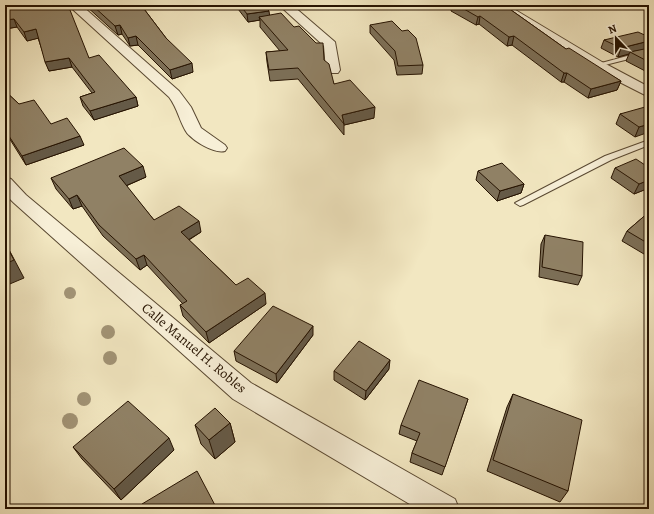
<svg xmlns="http://www.w3.org/2000/svg" width="654" height="514" font-family="Alegreya,serif">
  <style>
    .lines { fill: none; stroke-linecap: round; stroke-linejoin: round }
    .service-casing { stroke: #594831; stroke-width: 2 }
    .minor-casing { stroke: #594831; stroke-width: 2 }
    .service { fill: #f7efd7; fill-rule: evenodd }
    .minor { fill: #f7efd7; fill-rule: evenodd }
    .tree { fill: #a29476 }
    .wall { fill: #7c6f57; stroke: #261301 }
    .shaded-wall { fill: #655a47; stroke: #261301 }
    .building { fill: #908165; stroke: #261301 }
    .labels { text-anchor: middle; dominant-baseline: central; stroke-width: 3; stroke-linejoin: round; paint-order: stroke }
    .street-label { font-size: 14px; fill: #261301; stroke: #f7efd7 }
  </style>
  <rect width="100%" height="100%" fill="#f2e7c1"/>
  <filter id="stains"><feTurbulence type="fractalNoise" baseFrequency=".005" numOctaves="4"/><feColorMatrix values="0 0 0 0 .2 0 0 0 0 .09 0 0 0 0 .02 0 0 0 .5 -.17"/></filter>
  <radialGradient id="worn" r=".72"><stop offset=".6" stop-color="#630" stop-opacity="0"/><stop offset="1" stop-color="#630" stop-opacity=".3"/></radialGradient>
  <g class="lines">
    <defs>
      <path id="service" d="M 649,50 L 649,54 L 597,67 L 594,65 Z
        M 649,140 L 649,145 L 611,160 L 523,205 L 520,206 L 515,203 L 605,156 Z"/>
      <path id="minor" d="M 68,5 L 81,5 L 179,91 L 191,107 L 201,128 L 225,145 L 227,148 L 225,151 C 214,154 194,141 187,133 C 180,123 178,109 169,97 Z
        M 279,5 L 292,5 L 335,42 L 340,70 L 338,73 L 328,73 L 326,70 L 324,46 Z
        M 493,5 L 507,5 L 602,62 L 649,87 L 649,97 L 592,68 Z
        M 5,177 L 11,179 L 26,195 L 251,383 L 455,499 L 459,509 L 418,509 L 233,399 L 14,203 L 5,194 Z"/>
    </defs>
    <use href="#service" class="service-casing"/>
    <use href="#minor" class="minor-casing"/>
    <use href="#service" class="service"/>
    <use href="#minor" class="minor"/>
  </g>
  <g class="tree">
    <circle cx="70" cy="293" r="6"/>
    <circle cx="108" cy="332" r="7"/>
    <circle cx="110" cy="358" r="7"/>
    <circle cx="84" cy="399" r="7"/>
    <circle cx="70" cy="421" r="8"/>
  </g>
  <path class="wall" d="M 5,5 L 89,58 L 136,97 L 138,106 L 94,120 L 83,106 L 80,97 L 92,93 L 72,67 L 49,71 L 38,38 L 27,41 L 17,27 L 5,29 Z
    M 85,5 L 141,5 L 166,38 L 193,72 L 172,79 L 138,45 L 130,46 L 122,34 L 118,35 Z
    M 235,5 L 264,5 L 269,15 L 324,60 L 334,84 L 374,118 L 344,125 L 344,135 L 298,79 L 270,81 L 267,62 L 266,52 L 280,51 L 260,27 L 260,20 L 248,22 Z
    M 451,5 L 504,5 L 566,49 L 621,81 L 617,90 L 588,98 L 564,82 L 561,82 L 512,45 L 507,46 L 479,24 L 476,25 L 451,11 L 452,5 Z
    M 370,25 L 423,65 L 422,74 L 397,75 L 394,60 L 370,33 Z
    M 604,40 L 649,41 L 649,73 L 626,61 L 629,54 L 618,57 L 601,48 Z
    M 5,91 L 19,104 L 84,145 L 26,165 L 6,133 L 5,134 Z
    M 649,110 L 635,137 L 616,124 L 620,114 Z
    M 649,166 L 649,188 L 634,194 L 611,178 L 615,168 L 648,167 Z
    M 478,171 L 524,184 L 521,193 L 497,201 L 476,180 Z
    M 146,177 L 126,186 L 154,220 L 201,232 L 189,240 L 236,285 L 266,304 L 209,343 L 183,316 L 180,305 L 183,304 L 147,265 L 140,270 L 103,236 L 82,206 L 73,209 L 56,189 L 51,178 Z
    M 649,212 L 649,257 L 622,241 L 627,231 Z
    M 545,235 L 582,276 L 578,285 L 539,277 L 541,244 Z
    M 313,335 L 277,383 L 236,361 L 234,351 Z
    M 389,369 L 365,400 L 334,380 L 334,371 Z
    M 513,394 L 568,491 L 560,502 L 487,471 L 507,407 Z
    M 468,399 L 442,475 L 410,462 L 412,453 L 417,441 L 399,434 L 401,425 Z
    M 230,423 L 235,442 L 215,459 L 201,444 L 195,425 Z
    M 73,447 L 174,450 L 121,500 L 82,459 Z"/>
  <path class="shaded-wall" d="M 269,11 L 270,18 L 259,17 L 260,20 L 248,22 L 247,14 Z
    M 480,16 L 479,24 L 476,25 L 478,17 Z
    M 14,19 L 17,27 L 5,29 L 5,20 Z
    M 120,25 L 122,34 L 118,35 L 115,26 Z
    M 36,29 L 39,38 L 27,41 L 24,32 Z
    M 136,36 L 138,45 L 130,46 L 128,38 Z
    M 514,36 L 512,45 L 507,46 L 509,37 Z
    M 649,41 L 649,49 L 630,52 L 629,54 L 618,57 L 621,48 Z
    M 69,58 L 72,67 L 49,71 L 45,62 Z
    M 192,63 L 193,72 L 172,79 L 170,70 Z
    M 564,73 L 567,73 L 564,82 L 561,82 Z
    M 621,81 L 617,90 L 588,98 L 591,89 Z
    M 136,97 L 138,106 L 94,120 L 90,111 Z
    M 375,107 L 374,118 L 344,125 L 342,115 Z
    M 649,124 L 649,132 L 635,137 L 639,127 Z
    M 80,136 L 84,145 L 26,165 L 22,156 Z
    M 143,166 L 146,177 L 123,187 L 119,176 Z
    M 649,180 L 649,188 L 634,194 L 639,184 Z
    M 524,184 L 521,193 L 497,201 L 500,191 Z
    M 77,195 L 82,206 L 73,209 L 69,199 Z
    M 199,221 L 201,232 L 183,243 L 181,232 Z
    M 5,242 L 24,278 L 5,286 Z
    M 144,255 L 147,265 L 140,270 L 136,259 Z
    M 265,293 L 266,304 L 209,343 L 206,332 Z
    M 313,326 L 313,335 L 277,383 L 276,374 Z
    M 390,360 L 389,369 L 365,400 L 366,391 Z
    M 230,423 L 235,442 L 215,459 L 209,440 Z
    M 169,438 L 174,450 L 121,500 L 114,489 Z"/>
  <path class="building" d="M 5,5 L 68,5 L 89,58 L 99,55 L 136,97 L 90,111 L 80,97 L 95,92 L 69,58 L 45,62 L 36,29 L 24,32 L 14,19 L 5,20 Z
    M 92,5 L 141,5 L 166,38 L 192,63 L 170,70 L 136,36 L 128,38 L 120,25 L 115,26 Z
    M 240,5 L 264,5 L 269,11 L 247,14 Z
    M 457,5 L 504,5 L 566,49 L 569,48 L 621,81 L 591,89 L 567,73 L 564,73 L 514,36 L 509,37 L 480,16 L 478,17 Z
    M 281,13 L 294,27 L 299,26 L 316,43 L 323,43 L 324,60 L 329,64 L 334,84 L 350,80 L 375,107 L 342,115 L 344,124 L 298,68 L 269,70 L 266,52 L 288,50 L 259,17 Z
    M 392,21 L 402,31 L 408,30 L 416,38 L 423,65 L 398,66 L 395,51 L 370,25 Z
    M 638,32 L 649,37 L 649,41 L 621,48 L 604,40 Z
    M 649,48 L 649,62 L 630,52 Z
    M 5,91 L 19,104 L 34,100 L 51,124 L 67,118 L 80,136 L 22,156 L 5,130 Z
    M 645,107 L 649,110 L 649,124 L 639,127 L 620,114 Z
    M 124,148 L 143,166 L 119,176 L 154,220 L 179,206 L 199,221 L 181,232 L 236,285 L 248,278 L 265,293 L 206,332 L 180,305 L 187,301 L 144,255 L 136,259 L 99,225 L 77,195 L 69,199 L 51,178 Z
    M 636,159 L 648,167 L 649,166 L 649,180 L 639,184 L 615,168 Z
    M 502,163 L 524,184 L 500,191 L 478,171 Z
    M 649,212 L 649,244 L 627,231 Z
    M 545,235 L 583,242 L 582,276 L 542,267 Z
    M 5,243 L 14,260 L 5,264 Z
    M 273,306 L 313,326 L 276,374 L 234,351 Z
    M 359,341 L 390,360 L 366,391 L 334,371 Z
    M 419,380 L 468,399 L 445,467 L 412,453 L 420,433 L 401,425 Z
    M 513,394 L 582,420 L 568,491 L 493,460 Z
    M 128,401 L 169,438 L 114,489 L 73,447 Z
    M 215,408 L 230,423 L 209,440 L 195,425 Z
    M 197,471 L 217,509 L 145,509 L 142,504 Z"/>
  <g class="labels">
    <g class="street-label">
      <text transform="translate(194 348) rotate(40)">Calle Manuel H. Robles</text>
    </g>
  </g>
  <rect width="654" height="514" fill="none" stroke="#f2e7c1" stroke-width="20"/>
  <rect x="6" y="6" width="642" height="502" fill="none" stroke="#261301" stroke-width="2"/>
  <rect x="10" y="10" width="634" height="494" fill="none" stroke="#261301"/>
  <g transform="translate(616 38) rotate(338)" stroke="#f7efd7" stroke-width="3" paint-order="stroke">
  <path d="M0-3L7 15L0 10L-7 15Z" fill="#261301"/>
  <text y="-6" font-size="11" font-weight="bold" text-anchor="middle" fill="#261301">N</text>
  </g>
  <rect width="100%" height="100%" filter="url(#stains)"/>
  <rect width="100%" height="100%" fill="url(#worn)"/>
</svg>
